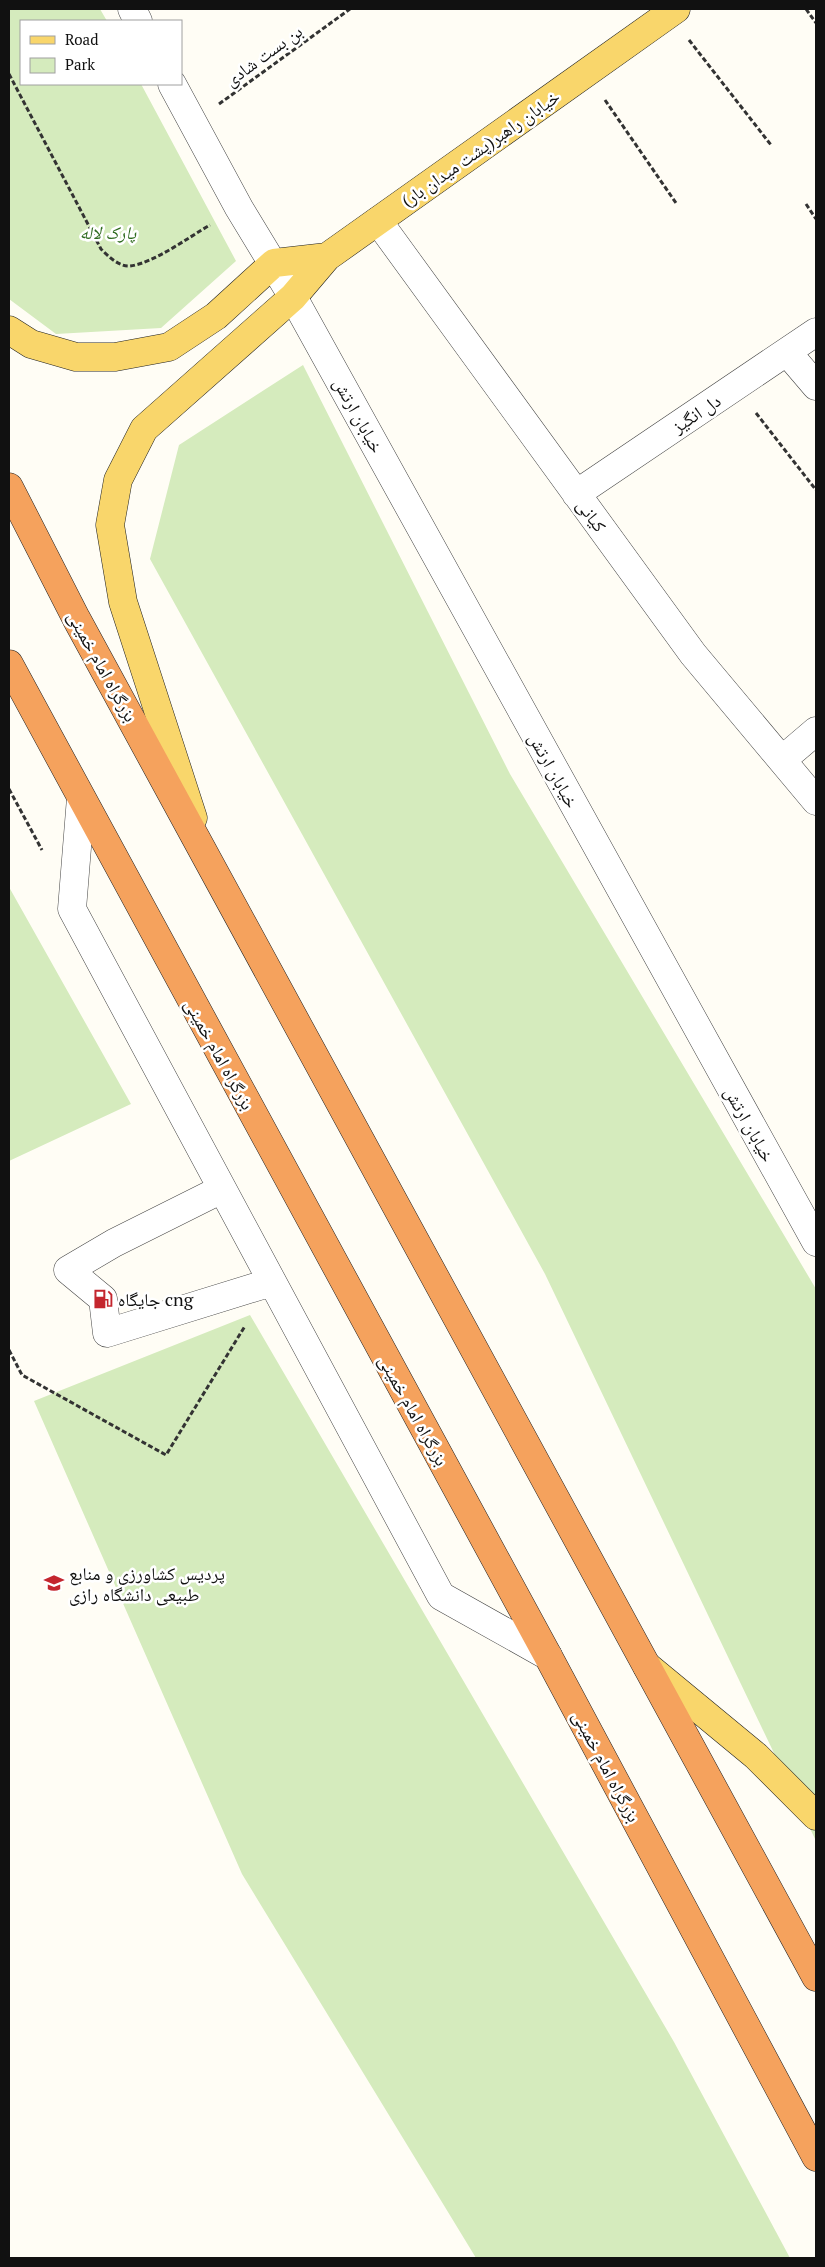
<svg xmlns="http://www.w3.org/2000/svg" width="825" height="2267" font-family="'PT Serif','Noto Naskh Arabic',serif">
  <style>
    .green { fill: #d5ebbd }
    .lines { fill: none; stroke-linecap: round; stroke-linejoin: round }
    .minor-casing { stroke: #444; stroke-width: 29 }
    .major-casing { stroke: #222; stroke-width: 29 }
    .highway-casing { stroke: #222; stroke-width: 29 }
    .path { stroke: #333; stroke-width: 3; stroke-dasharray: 5 2.5; stroke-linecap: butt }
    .minor { stroke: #fff; stroke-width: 28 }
    .major { stroke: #f9d66b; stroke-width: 28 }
    .highway { stroke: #f5a25d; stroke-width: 28 }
    .labels { text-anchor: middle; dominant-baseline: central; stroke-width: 5; stroke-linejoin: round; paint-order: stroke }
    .street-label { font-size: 18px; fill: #111; stroke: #fff }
    .park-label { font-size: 18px; font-style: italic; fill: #2f6b1f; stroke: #fff }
    .poi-label { font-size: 18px; fill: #111; stroke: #fff; text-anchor: start }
  </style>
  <rect width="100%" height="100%" fill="#fffdf5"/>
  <path class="green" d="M 9,9 L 100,9 L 107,21 L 21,21 L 21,84 L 141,84 L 236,261 L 161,328 L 56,334 L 9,299 Z
    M 303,365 L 510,774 L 816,1289 L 816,1841 L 545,1274 L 150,559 L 179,445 Z
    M 9,887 L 131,1104 L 9,1161 Z
    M 250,1315 L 674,2042 L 790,2258 L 476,2258 L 242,1874 L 34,1401 Z"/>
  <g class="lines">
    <defs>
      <path id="minor" d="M 132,9 L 138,21
        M 172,84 L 239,208 L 293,297 L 816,1242
        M 378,221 L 693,654 L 816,801
        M 787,352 L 816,386
        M 576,494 L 816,332
        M 782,760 L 816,731
        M 81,798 L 72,909 L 441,1596 L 548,1656
        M 222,1189 L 114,1243 L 68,1270 L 103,1299 L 107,1333 L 272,1282"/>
      <path id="major" d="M 9,330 L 31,344 L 76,357 L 115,357 L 169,347 L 216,316 L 274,263 L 327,257
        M 193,818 L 123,602 L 110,525 L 118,480 L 144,429 L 293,297 L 327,257 L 676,9
        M 647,1666 L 756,1756 L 816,1816"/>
      <path id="highway" d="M 9,487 L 76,618 L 816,1977
        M 9,664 L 548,1656 L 816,2157"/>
    </defs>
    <use href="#minor" class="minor-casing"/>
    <use href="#major" class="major-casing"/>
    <use href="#highway" class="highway-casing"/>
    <path class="path" d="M 806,9 L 816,23
      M 689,40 L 771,145
      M 9,74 L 101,249 C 108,256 119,267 130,266 C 154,263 189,237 210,225
      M 605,100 L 676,203
      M 219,104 L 350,9
      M 806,204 L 816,219
      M 756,413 L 816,490
      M 9,789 L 42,850
      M 9,1350 L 22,1375 L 166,1455 L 245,1326"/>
    <use href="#minor" class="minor"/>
    <use href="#major" class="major"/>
    <use href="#highway" class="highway"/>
  </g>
  <defs>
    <symbol id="fuel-bare" viewBox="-9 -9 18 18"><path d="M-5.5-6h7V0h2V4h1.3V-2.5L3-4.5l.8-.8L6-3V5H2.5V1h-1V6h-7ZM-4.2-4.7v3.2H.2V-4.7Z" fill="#c4262e" stroke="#fff" stroke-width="2.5" paint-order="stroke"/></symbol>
    <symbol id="university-bare" viewBox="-9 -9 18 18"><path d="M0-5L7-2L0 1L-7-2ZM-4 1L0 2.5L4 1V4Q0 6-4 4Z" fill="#c4262e" stroke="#fff" stroke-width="2.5" paint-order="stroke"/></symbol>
  </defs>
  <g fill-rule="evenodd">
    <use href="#fuel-bare" x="89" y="1285" width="28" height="28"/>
    <use href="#university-bare" x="40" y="1569" width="28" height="28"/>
  </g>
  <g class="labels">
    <g class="street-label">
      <text transform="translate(263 55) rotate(-36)">بن بست شادی</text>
      <text transform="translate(480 148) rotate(-35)">خیابان راهبر(پشت میدان بار)</text>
      <text transform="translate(696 413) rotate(-34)">دل انگیز</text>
      <text transform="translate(359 415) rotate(61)">خیابان ارتش</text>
      <text transform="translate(592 515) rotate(54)">کیانی</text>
      <text transform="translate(103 666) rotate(61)">بزرگراه امام خمینی</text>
      <text transform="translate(554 770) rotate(61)">خیابان ارتش</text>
      <text transform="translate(220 1054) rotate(61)">بزرگراه امام خمینی</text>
      <text transform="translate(750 1124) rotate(61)">خیابان ارتش</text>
      <text transform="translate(414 1410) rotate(61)">بزرگراه امام خمینی</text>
      <text transform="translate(607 1766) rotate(62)">بزرگراه امام خمینی</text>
    </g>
    <g class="park-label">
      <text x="108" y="232">پارک لاله</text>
    </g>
    <g class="poi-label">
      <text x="118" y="1299">جایگاه cng</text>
      <text x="69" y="1573">پردیس کشاورزی و منابع<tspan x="69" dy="21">طبیعی دانشگاه رازی</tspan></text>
    </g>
  </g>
  <rect width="825" height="2267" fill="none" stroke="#111111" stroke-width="20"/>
  <rect x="20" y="20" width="162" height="65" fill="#ffffff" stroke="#a0a0a0"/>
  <rect x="30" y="36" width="25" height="8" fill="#f9d66b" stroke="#a0a0a0"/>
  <text x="65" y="45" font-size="15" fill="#111111">Road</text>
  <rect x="30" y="58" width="25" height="15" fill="#d5ebbd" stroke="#a0a0a0"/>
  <text x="65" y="70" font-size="15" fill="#111111">Park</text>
</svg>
